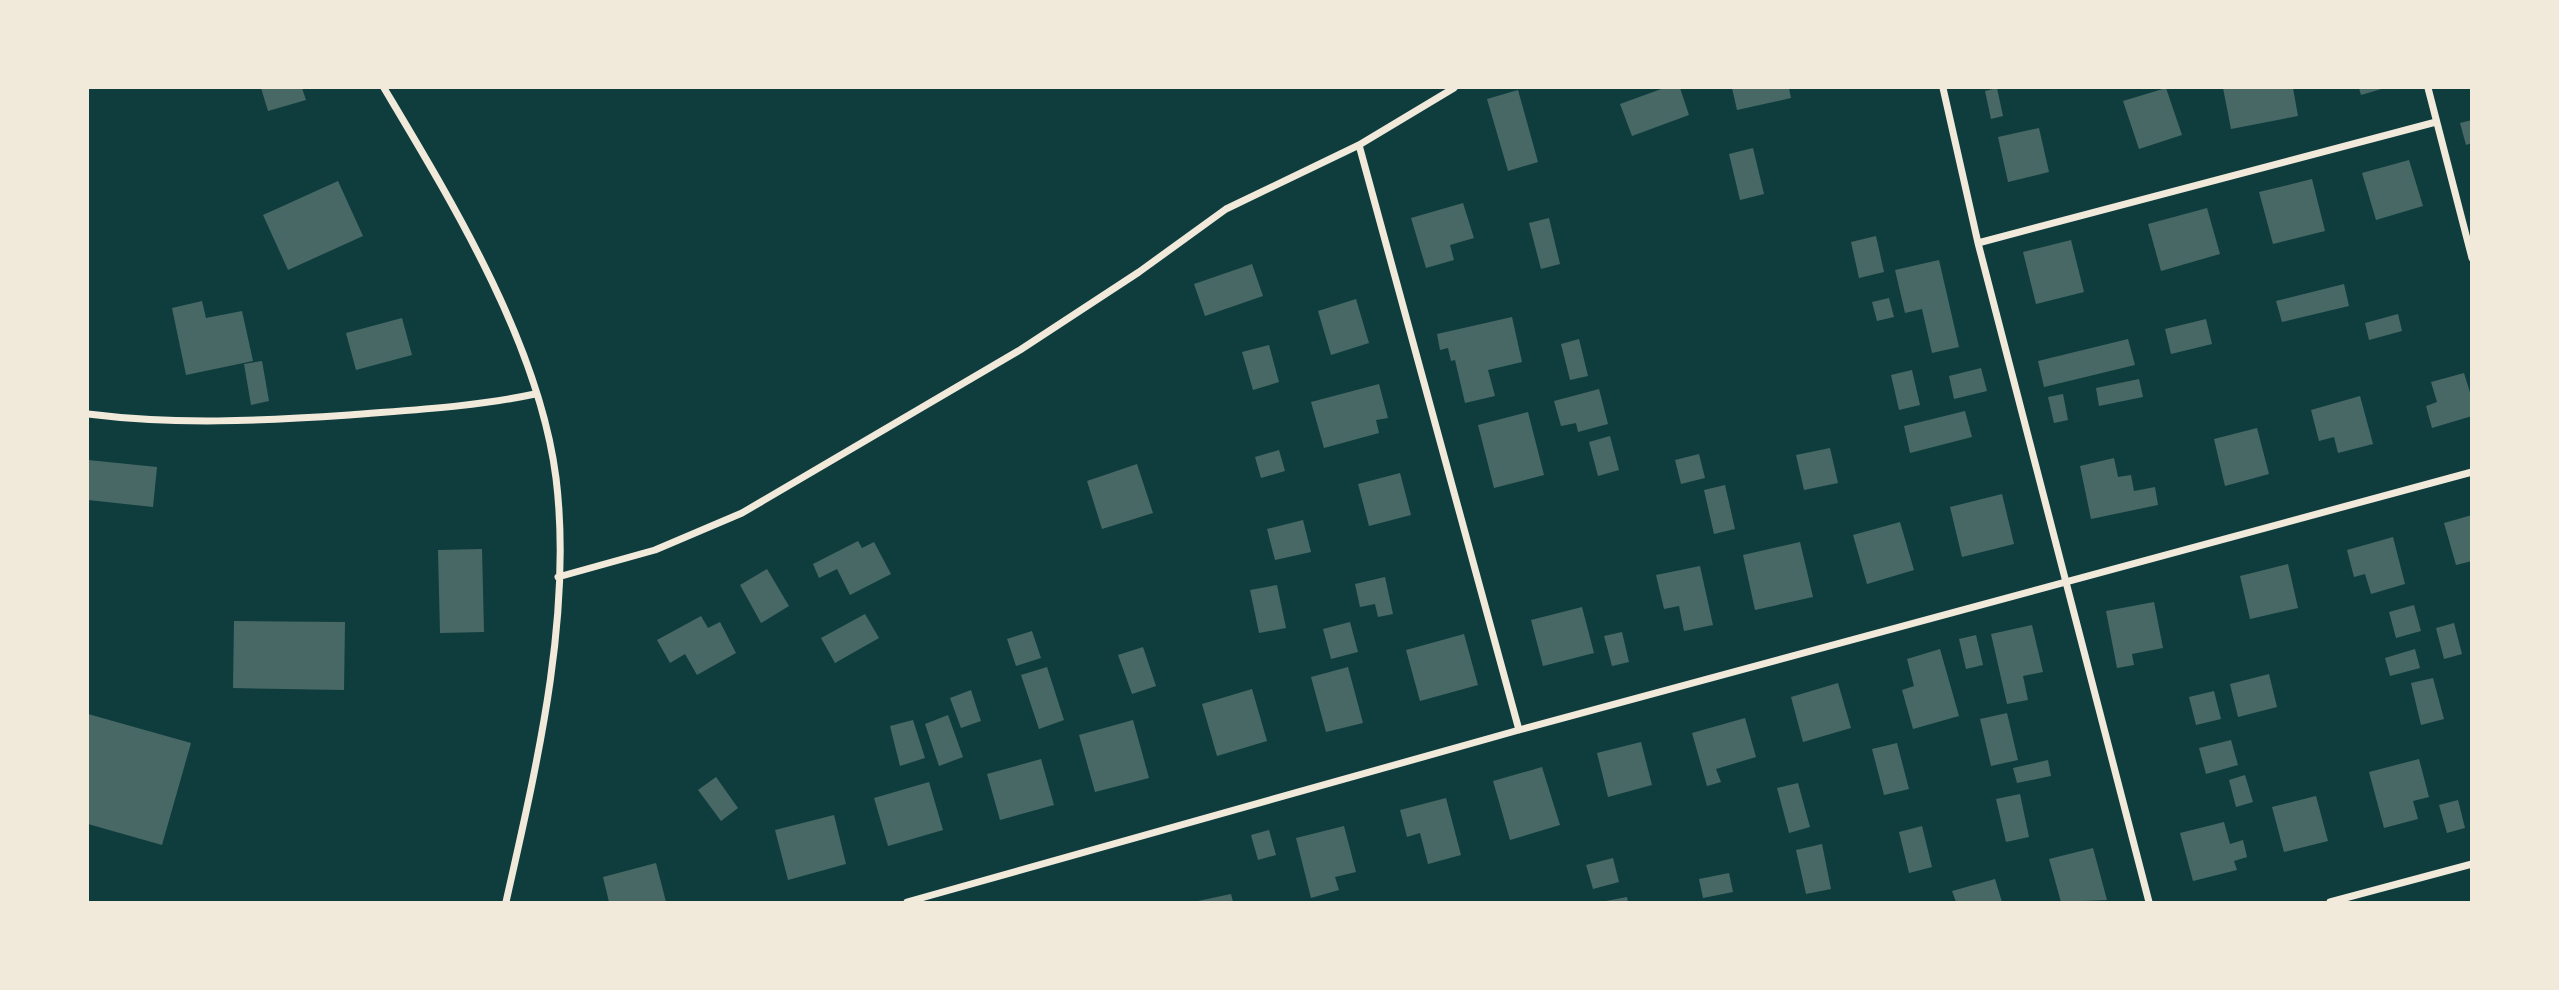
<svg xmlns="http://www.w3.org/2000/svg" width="2559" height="990" font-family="'Noto Sans',sans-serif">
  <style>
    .building { fill: #486865 }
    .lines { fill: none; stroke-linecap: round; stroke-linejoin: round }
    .minor { stroke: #f1e9da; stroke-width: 7 }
  </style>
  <rect width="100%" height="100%" fill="#0f3d3e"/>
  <path class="building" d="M 261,88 L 302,88 L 306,100 L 268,111 Z
    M 1664,88 L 1680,88 L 1689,115 L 1632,136 L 1620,104 Z
    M 1732,88 L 1789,88 L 1791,98 L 1737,110 Z
    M 1997,88 L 2003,116 L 1991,119 L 1985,91 Z
    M 2166,88 L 2182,135 L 2139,149 L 2123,101 Z
    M 2223,88 L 2293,88 L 2298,116 L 2231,129 Z
    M 2359,88 L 2385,88 L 2361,95 Z
    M 1518,90 L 1538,162 L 1508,171 L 1487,99 Z
    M 2472,120 L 2472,143 L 2466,145 L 2460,123 Z
    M 2039,128 L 2049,172 L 2008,182 L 1998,137 Z
    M 1753,148 L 1764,194 L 1740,200 L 1729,154 Z
    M 2409,160 L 2423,206 L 2376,220 L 2362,173 Z
    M 2312,179 L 2325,231 L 2273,244 L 2259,192 Z
    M 338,181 L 363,236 L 288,270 L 263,215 Z
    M 1463,203 L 1474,238 L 1450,245 L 1454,260 L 1426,268 L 1411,218 Z
    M 2207,208 L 2220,254 L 2161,271 L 2148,224 Z
    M 1549,218 L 1560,264 L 1541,269 L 1529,223 Z
    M 1876,236 L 1884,272 L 1859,278 L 1851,242 Z
    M 2071,240 L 2084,292 L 2036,304 L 2023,252 Z
    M 1939,260 L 1959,347 L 1932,353 L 1922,309 L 1905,313 L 1895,270 Z
    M 1252,264 L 1263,296 L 1205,316 L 1194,284 Z
    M 2344,284 L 2349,306 L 2282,322 L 2276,301 Z
    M 1889,298 L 1894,317 L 1877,321 L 1872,302 Z
    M 1356,299 L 1369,343 L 1331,355 L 1318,311 Z
    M 202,301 L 206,318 L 242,311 L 253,361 L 186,375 L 172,308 Z
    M 2398,314 L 2402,331 L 2369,340 L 2365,323 Z
    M 1512,317 L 1522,362 L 1488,370 L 1495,396 L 1465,403 L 1455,360 L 1451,361 L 1448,348 L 1440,350 L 1437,334 Z
    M 402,318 L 412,355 L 356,370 L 346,333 Z
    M 2206,319 L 2212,344 L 2171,354 L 2165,329 Z
    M 1579,339 L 1588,376 L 1570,380 L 1561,344 Z
    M 2128,339 L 2135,365 L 2044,387 L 2038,361 Z
    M 1269,345 L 1279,382 L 1253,390 L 1242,352 Z
    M 262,361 L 269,401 L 251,405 L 244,364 Z
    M 1981,368 L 1987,391 L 1954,399 L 1949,376 Z
    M 1912,370 L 1920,405 L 1899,410 L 1891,375 Z
    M 2464,373 L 2472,399 L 2472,416 L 2432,428 L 2426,406 L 2437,402 L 2431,382 Z
    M 2139,379 L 2143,397 L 2099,406 L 2096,388 Z
    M 1379,384 L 1388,418 L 1376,420 L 1379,433 L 1324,448 L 1311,402 Z
    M 1599,389 L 1608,424 L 1578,432 L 1576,423 L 1561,426 L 1554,401 Z
    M 2063,394 L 2068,420 L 2054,423 L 2048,397 Z
    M 2360,396 L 2373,444 L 2338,453 L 2334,437 L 2319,441 L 2311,410 Z
    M 1965,411 L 1972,437 L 1910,453 L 1904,426 Z
    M 1528,412 L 1544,475 L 1494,488 L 1478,425 Z
    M 2257,428 L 2269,474 L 2225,486 L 2214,439 Z
    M 1610,436 L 1619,470 L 1598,476 L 1589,442 Z
    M 1830,448 L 1838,483 L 1804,490 L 1796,455 Z
    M 1279,450 L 1285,471 L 1261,478 L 1255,457 Z
    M 1699,454 L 1705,478 L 1681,484 L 1675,460 Z
    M 2114,458 L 2118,477 L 2131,475 L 2134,491 L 2155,487 L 2158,505 L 2091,519 L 2080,466 Z
    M 88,460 L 157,467 L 153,507 L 88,500 Z
    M 1137,464 L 1153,513 L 1102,529 L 1087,481 Z
    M 1400,473 L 1411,515 L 1369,526 L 1358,484 Z
    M 1725,485 L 1735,529 L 1714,534 L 1704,490 Z
    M 2002,494 L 2014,544 L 1962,557 L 1950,507 Z
    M 2472,515 L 2472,561 L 2456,565 L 2444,523 Z
    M 1303,520 L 1311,552 L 1275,560 L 1267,529 Z
    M 1900,522 L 1914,570 L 1867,584 L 1853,535 Z
    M 2393,537 L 2405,584 L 2371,594 L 2365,574 L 2354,577 L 2347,550 Z
    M 858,541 L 862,548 L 874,542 L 891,574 L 850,595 L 837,569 L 819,578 L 813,564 Z
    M 1800,542 L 1813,597 L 1755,610 L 1743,555 Z
    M 482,549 L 484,632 L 440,633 L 438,550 Z
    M 2288,564 L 2298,608 L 2250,619 L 2240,576 Z
    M 1700,566 L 1713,625 L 1684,631 L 1679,606 L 1664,609 L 1656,575 Z
    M 767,569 L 789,606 L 761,623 L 740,585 Z
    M 1385,577 L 1393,614 L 1378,617 L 1375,604 L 1360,607 L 1355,584 Z
    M 1277,585 L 1286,628 L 1259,633 L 1250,590 Z
    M 2154,602 L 2163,648 L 2132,654 L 2134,665 L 2117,668 L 2106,611 Z
    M 2414,605 L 2421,631 L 2396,638 L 2389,612 Z
    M 1582,607 L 1594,653 L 1543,666 L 1531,620 Z
    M 865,614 L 879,638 L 835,663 L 821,638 Z
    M 701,616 L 708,628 L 720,622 L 736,653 L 697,675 L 685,654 L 670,663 L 657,640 Z
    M 234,621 L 345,622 L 344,690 L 233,688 Z
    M 1350,622 L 1358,652 L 1331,659 L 1323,629 Z
    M 2454,623 L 2462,654 L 2444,659 L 2436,628 Z
    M 2032,625 L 2043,672 L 2023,676 L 2028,700 L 2007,704 L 1991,634 Z
    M 1032,631 L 1041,658 L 1016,666 L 1007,639 Z
    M 1622,632 L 1629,662 L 1612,666 L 1604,636 Z
    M 1464,634 L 1478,685 L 1420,701 L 1406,650 Z
    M 1976,635 L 1983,665 L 1966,669 L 1959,639 Z
    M 1143,647 L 1156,686 L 1132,694 L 1118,655 Z
    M 1940,649 L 1959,716 L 1913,729 L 1902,690 L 1914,686 L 1907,659 Z
    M 2415,649 L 2420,668 L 2390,676 L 2385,658 Z
    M 1047,667 L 1064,720 L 1039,729 L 1021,675 Z
    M 1348,667 L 1363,723 L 1326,732 L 1311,677 Z
    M 2269,674 L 2277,707 L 2238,717 L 2230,684 Z
    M 2433,678 L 2444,719 L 2421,725 L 2411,683 Z
    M 1838,683 L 1851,728 L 1803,742 L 1791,697 Z
    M 1252,689 L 1267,741 L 1217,756 L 1202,704 Z
    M 971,690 L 981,721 L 961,728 L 950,698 Z
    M 2214,691 L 2221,719 L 2196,725 L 2189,697 Z
    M 2007,713 L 2018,760 L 1991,766 L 1980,719 Z
    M 88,714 L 191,743 L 162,845 L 88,824 Z
    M 948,715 L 963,757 L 939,766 L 925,724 Z
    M 1745,718 L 1756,757 L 1716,769 L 1721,782 L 1707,786 L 1692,733 Z
    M 913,720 L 925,758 L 900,766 L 890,726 Z
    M 1133,720 L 1149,778 L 1095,792 L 1079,735 Z
    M 2231,740 L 2238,765 L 2206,774 L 2199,748 Z
    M 1641,742 L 1652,785 L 1608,797 L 1597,753 Z
    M 1897,743 L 1909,789 L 1884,795 L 1872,749 Z
    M 1041,759 L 1054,805 L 1000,820 L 987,774 Z
    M 2419,759 L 2429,797 L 2413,801 L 2418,819 L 2384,828 L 2369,772 Z
    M 2048,760 L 2051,776 L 2017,783 L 2013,768 Z
    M 1542,767 L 1560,825 L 1510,840 L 1493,781 Z
    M 2245,775 L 2253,802 L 2236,807 L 2229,780 Z
    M 716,777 L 738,808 L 721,821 L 698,790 Z
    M 929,782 L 943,830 L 888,846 L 874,798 Z
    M 1798,783 L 1810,827 L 1789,833 L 1777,788 Z
    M 2020,794 L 2029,837 L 2006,842 L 1996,799 Z
    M 2316,796 L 2328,841 L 2284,852 L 2272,807 Z
    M 1446,798 L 1461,855 L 1428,864 L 1420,833 L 1407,837 L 1400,810 Z
    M 2458,800 L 2465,828 L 2447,833 L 2439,805 Z
    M 834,815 L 846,864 L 788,880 L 775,830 Z
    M 2224,822 L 2230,844 L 2243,840 L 2247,857 L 2234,861 L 2237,870 L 2193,881 L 2180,833 Z
    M 1344,826 L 1356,872 L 1335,877 L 1339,890 L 1311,898 L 1296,838 Z
    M 1922,826 L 1932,867 L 1909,873 L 1899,832 Z
    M 1269,830 L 1276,855 L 1258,860 L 1251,835 Z
    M 1822,844 L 1831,889 L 1806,894 L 1796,850 Z
    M 2093,848 L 2107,900 L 2061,902 L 2049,859 Z
    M 1613,858 L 1619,882 L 1593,889 L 1586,865 Z
    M 656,863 L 666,902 L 609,902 L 603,877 Z
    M 1729,873 L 1733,892 L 1703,898 L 1699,879 Z
    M 1995,879 L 2002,902 L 1956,902 L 1952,891 Z
    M 1231,894 L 1233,902 L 1198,902 L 1198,901 Z
    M 1627,897 L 1628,902 L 1606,902 L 1606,901 Z"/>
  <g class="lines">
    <path class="minor" d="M 384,88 C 452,202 539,344 556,478 C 573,616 536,768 506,902
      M 1943,88 L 1978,243 L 2149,902
      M 2428,88 L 2472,258
      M 1359,145 L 1519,730
      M 1978,243 L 2436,122
      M 88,414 C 175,425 261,421 349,415 C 411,410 474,407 535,394
      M 558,577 L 655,550 L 742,513 L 1020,350 L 1139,272 L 1226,209 L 1359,145 L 1454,88
      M 907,902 L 1519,730 L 2472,472
      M 2330,902 L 2472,864"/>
  </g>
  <rect width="2559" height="990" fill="none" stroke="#f1e9da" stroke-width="178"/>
</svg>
